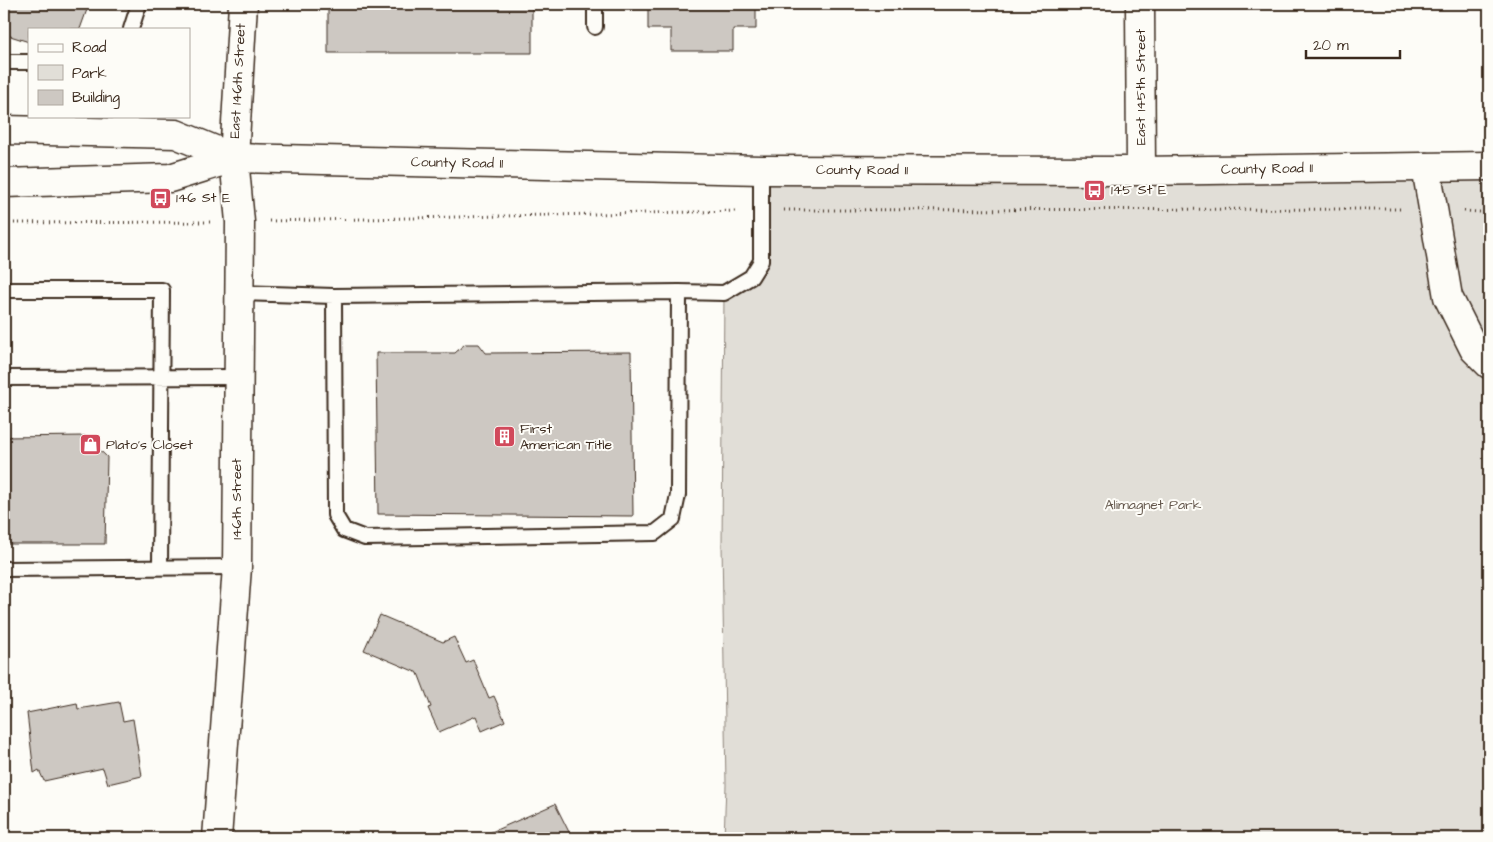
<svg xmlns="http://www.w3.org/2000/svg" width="1493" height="842" font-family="'Architects Daughter',sans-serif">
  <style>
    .green { fill: #e1ded7; stroke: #8e847a }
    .building { fill: #cdc8c2; stroke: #3b2a1e }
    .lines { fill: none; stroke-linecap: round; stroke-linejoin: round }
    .lane-casing { stroke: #3b2a1e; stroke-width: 18 }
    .street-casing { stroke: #3b2a1e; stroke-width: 31 }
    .secondary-casing { stroke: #3b2a1e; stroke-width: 31 }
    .path { stroke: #3b2a1e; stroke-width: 3; stroke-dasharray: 1 4; stroke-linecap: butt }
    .lane { stroke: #fdfcf7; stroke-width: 14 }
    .street { stroke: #fdfcf7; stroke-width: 28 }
    .secondary { stroke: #fdfcf7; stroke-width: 28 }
    .labels { text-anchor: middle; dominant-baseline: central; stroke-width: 4; stroke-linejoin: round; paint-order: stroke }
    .street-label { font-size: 14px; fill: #3b2a1e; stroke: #fdfcf7 }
    .poi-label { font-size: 14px; fill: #3b2a1e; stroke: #fdfcf7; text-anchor: start }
    .park-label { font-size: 14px; fill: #64574c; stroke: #fdfcf7 }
  </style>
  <rect width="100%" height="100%" fill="#fdfcf7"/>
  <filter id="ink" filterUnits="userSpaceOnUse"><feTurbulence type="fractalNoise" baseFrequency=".02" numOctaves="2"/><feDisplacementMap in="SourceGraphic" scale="10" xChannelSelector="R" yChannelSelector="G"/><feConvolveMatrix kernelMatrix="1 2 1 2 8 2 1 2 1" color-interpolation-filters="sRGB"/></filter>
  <g filter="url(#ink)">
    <path class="green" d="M 1489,166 L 1489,838 L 724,838 L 726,785 L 722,545 L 724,293 L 761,261 L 761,170 Z"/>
    <path class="building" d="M 4,4 L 89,4 L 80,29 L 29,29 L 29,42 L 4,34 Z
      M 328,4 L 532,4 L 532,53 L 328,53 Z
      M 648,4 L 756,4 L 756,29 L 733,29 L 733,51 L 671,51 L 671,29 L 648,29 Z
      M 465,344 L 479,344 L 486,353 L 631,352 L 633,516 L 378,514 L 376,353 L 455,353 Z
      M 85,436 L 107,457 L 105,544 L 4,544 L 4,437 Z
      M 380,615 L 443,642 L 454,637 L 466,663 L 473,660 L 489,698 L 494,696 L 505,721 L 482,731 L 476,716 L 439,732 L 428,708 L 431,707 L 418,673 L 364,650 Z
      M 119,702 L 123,721 L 133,719 L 142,776 L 108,784 L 103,768 L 44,781 L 39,770 L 34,773 L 27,713 L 77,703 L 78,709 Z
      M 555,804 L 572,838 L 478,838 Z"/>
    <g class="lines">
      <defs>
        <path id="lane" d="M 595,27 L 595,4
          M 131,29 L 139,4
          M 4,62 L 29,62
          M 4,290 L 162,290 L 160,568
          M 239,293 L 334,296 L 679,292 L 724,293 L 751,277 L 761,261 L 761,170
          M 334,296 L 335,515 L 344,530 L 365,538 L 655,533 L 673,519 L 678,495 L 679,292
          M 4,378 L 238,377
          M 4,569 L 237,567"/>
        <path id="street" d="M 1140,4 L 1141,171
          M 1426,167 L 1448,297 L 1474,349 L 1489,364
          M 217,838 L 237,567 L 240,222 L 234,158 L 243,4"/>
        <path id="secondary" d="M 4,130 L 176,134 L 234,158
          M 4,183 L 170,178 L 234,158 L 761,170 L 1141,171 L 1489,166"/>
      </defs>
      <use href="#lane" class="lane-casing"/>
      <use href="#street" class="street-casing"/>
      <use href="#secondary" class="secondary-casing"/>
      <path class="path" d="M 784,210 L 1403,209
        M 1464,211 L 1480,212 L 1489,216
        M 269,221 L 738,211
        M 4,223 L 211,222"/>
      <use href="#lane" class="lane"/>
      <use href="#street" class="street"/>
      <use href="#secondary" class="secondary"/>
    </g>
  </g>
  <defs>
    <symbol id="bus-square" viewBox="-11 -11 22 22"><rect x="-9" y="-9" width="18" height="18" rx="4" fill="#d1495b" stroke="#fdfcf7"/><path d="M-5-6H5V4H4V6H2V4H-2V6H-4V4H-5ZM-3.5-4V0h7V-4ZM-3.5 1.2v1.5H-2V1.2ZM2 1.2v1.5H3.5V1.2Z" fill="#fff"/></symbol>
    <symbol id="building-square" viewBox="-11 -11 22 22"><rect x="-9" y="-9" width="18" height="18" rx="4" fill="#d1495b" stroke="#fdfcf7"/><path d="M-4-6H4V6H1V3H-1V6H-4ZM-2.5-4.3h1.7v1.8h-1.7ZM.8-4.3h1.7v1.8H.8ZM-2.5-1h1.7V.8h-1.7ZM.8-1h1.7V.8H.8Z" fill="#fff"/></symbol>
    <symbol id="shop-square" viewBox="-11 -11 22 22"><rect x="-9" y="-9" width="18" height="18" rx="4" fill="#d1495b" stroke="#fdfcf7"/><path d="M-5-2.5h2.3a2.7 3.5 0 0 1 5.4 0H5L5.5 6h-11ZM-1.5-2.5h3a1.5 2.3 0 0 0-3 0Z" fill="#fff"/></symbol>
  </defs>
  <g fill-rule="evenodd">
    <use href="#bus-square" x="1082" y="178" width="25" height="25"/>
    <use href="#bus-square" x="148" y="186" width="25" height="25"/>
    <use href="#building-square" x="492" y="424" width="25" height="25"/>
    <use href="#shop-square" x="78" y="432" width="25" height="25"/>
  </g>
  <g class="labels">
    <g class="street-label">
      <text transform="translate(238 81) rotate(-87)">East 146th Street</text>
      <text transform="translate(1141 87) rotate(-90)">East 145th Street</text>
      <text transform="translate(457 163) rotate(1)">County Road 11</text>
      <text transform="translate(1267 169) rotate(-1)">County Road 11</text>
      <text x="862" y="170">County Road 11</text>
      <text transform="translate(237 499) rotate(-90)">146th Street</text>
    </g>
    <g class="poi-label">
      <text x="1111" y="190">145 St E</text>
      <text x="176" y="198">146 St E</text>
      <text x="520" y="429">First<tspan x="520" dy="16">American Title</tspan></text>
      <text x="106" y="445">Plato's Closet</text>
    </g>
    <g class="park-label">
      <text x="1153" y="505">Alimagnet Park</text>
    </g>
  </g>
  <rect width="1493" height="842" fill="none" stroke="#fdfcf7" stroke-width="20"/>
  <rect x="10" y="10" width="1473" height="822" fill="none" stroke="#3b2a1e" stroke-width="2" filter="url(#ink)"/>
  <rect x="28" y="28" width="162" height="90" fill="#fdfcf7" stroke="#afa8a0"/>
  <rect x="38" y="44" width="25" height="8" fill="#fdfcf7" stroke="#afa8a0"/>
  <text x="72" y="52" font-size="15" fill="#3b2a1e">Road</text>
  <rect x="38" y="65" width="25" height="15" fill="#e1ded7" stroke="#afa8a0"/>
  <text x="72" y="78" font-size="15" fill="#3b2a1e">Park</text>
  <rect x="38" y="90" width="25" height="15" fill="#cdc8c2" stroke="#afa8a0"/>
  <text x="72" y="102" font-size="15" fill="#3b2a1e">Building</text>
  <path d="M1306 50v8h94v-8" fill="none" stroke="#3b2a1e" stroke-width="2.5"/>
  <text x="1313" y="50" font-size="15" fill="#3b2a1e" stroke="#fdfcf7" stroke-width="4" paint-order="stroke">20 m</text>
</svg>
